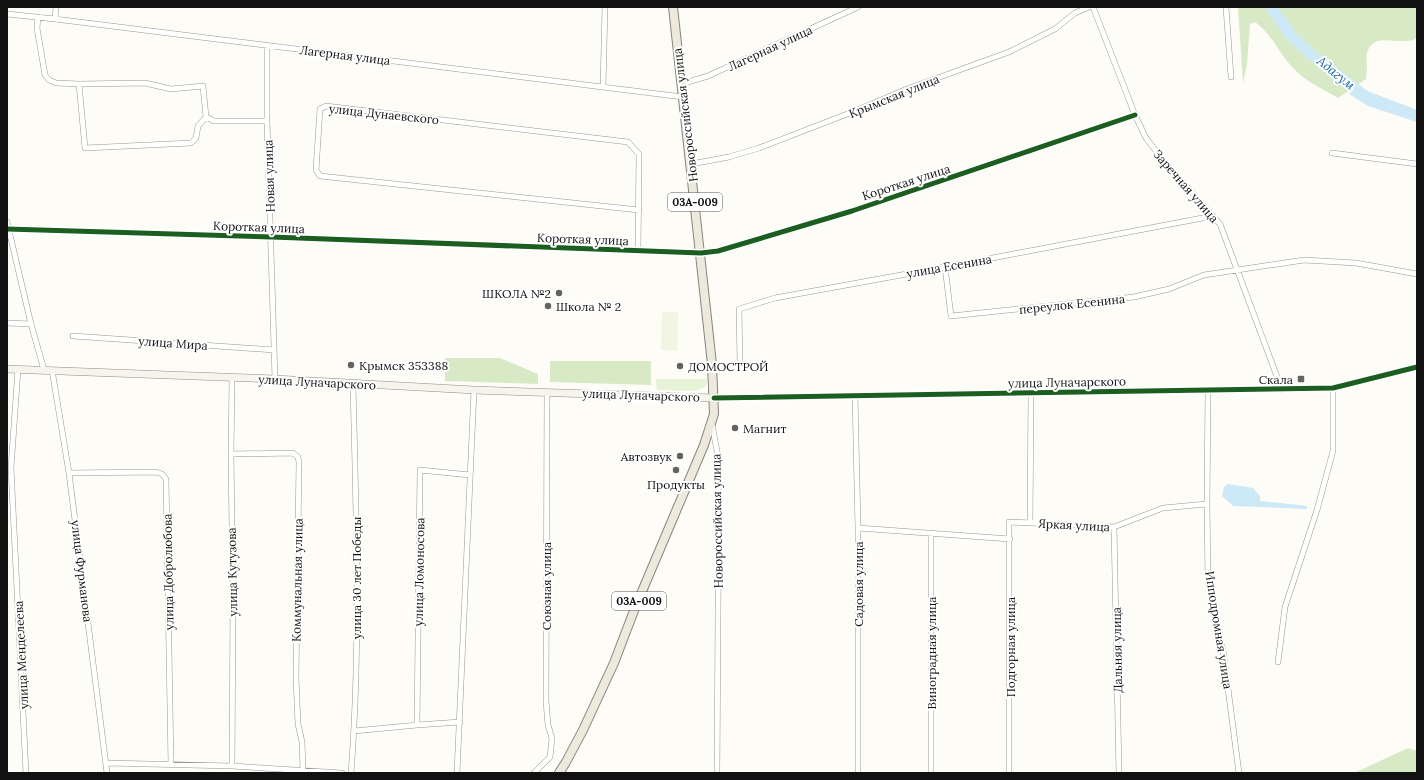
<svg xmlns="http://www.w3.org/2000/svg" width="1424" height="780" font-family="Lora,serif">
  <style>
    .green { fill: #e7f3d7 }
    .forest { fill: #d8eac5 }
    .pitch { fill: #f0f6e1 }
    .water { fill: #cde8f7 }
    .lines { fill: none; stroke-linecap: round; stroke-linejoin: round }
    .river { stroke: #cde8f7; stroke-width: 11 }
    .street-casing { stroke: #979795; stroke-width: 6 }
    .secondary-casing { stroke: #8e8d8b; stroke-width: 8 }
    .primary-casing { stroke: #858482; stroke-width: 10 }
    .street { stroke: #fffffe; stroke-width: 5 }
    .secondary { stroke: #f6f4eb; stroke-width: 7 }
    .primary { stroke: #ede9dc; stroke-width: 8 }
    .cycleway-casing { stroke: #fff; stroke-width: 8 }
    .cycleway { stroke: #1b5e20; stroke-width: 5 }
    .poi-dot { fill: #646362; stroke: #fff; stroke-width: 1.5 }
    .labels { text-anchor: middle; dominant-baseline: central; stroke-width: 4; stroke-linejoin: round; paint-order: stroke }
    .shield { fill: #fff; stroke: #585858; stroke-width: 1 }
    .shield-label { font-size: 11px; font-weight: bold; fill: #111 }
    .street-label { font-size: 12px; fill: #111; stroke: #fff }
    .poi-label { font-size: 12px; fill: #111; stroke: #fff; text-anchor: start }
    .water-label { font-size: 13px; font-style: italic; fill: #1768a6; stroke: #fff }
  </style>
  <rect width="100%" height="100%" fill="#fdfcf7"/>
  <path class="green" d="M 656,379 L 708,379 L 705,387 L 694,391 L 657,390 Z"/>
  <path class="forest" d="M 1238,7 L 1417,7 L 1417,38 C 1401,48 1374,29 1367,53 C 1366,57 1367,62 1367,66 C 1367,70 1366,75 1366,79 L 1338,98 C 1323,89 1306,82 1294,69 C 1280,55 1272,34 1255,22 L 1250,24 L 1247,65 L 1243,83 Z
    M 445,358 L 500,358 L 538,374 L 538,384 L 445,381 Z
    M 550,361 L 651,361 L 651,385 L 550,382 Z
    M 1408,748 L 1417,751 L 1417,773 L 1354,773 Z"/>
  <path class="pitch" d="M 662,312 L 678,312 L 677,351 L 661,350 Z"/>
  <path class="water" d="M 1357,87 L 1417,110 L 1417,122 L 1368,106 L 1349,94 Z
    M 1228,484 L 1253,488 L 1260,496 L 1260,501 L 1307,506 L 1307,509 L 1233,506 L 1222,496 L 1224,487 Z"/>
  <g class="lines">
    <path class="river" d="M 1271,7 L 1292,37 L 1315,58 L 1342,78 L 1366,97"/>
    <defs>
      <path id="street" d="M 1093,7 L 1135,115 L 1146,138 L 1162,159 L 1220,224 L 1282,390
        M 1226,7 L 1231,77
        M 7,14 L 55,19 L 683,97
        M 38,17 L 37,28 L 45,75 L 49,80 L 56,83 L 79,84 L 145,83 L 171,89 L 203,86 L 206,117 L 214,121 L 267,121
        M 55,19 L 56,7
        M 267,45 L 267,121 L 275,379
        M 79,84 L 85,148 L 191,143 L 196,138 L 198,126 L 206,117
        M 681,84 L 708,76 L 858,7
        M 603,87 L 605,7
        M 1332,153 L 1417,164
        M 691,164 L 729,157 L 759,148 L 855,111 L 907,89 L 1009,52 L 1055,29 L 1075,13 L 1089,7
        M 7,222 L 31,324 L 44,370
        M 7,229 L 272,237 L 701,253 L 718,251 L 852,211 L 1135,115
        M 638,251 L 639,154 L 628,142 L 326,106 L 320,109 L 316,170 L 320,176 L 639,210
        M 945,267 L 951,316 L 1134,297 L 1169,289 L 1204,275 L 1304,260 L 1356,263 L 1417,274
        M 7,323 L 31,324
        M 73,336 L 274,350
        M 740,363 L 739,309 L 775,298 L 945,267 L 1213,216
        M 18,369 L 11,468 L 26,773
        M 52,370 L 69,473 L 107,773
        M 1208,391 L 1207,504 L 1208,581 L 1215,621 L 1223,650 L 1239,773
        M 855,396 L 858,528 L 858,773
        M 714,398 L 1333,388 L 1417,367
        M 712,425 L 719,461 L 717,773
        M 231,454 L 293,453 L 298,457 L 299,462 L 296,678 L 298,724 L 302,742 L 303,770
        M 69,473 L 156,472 L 162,474 L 166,479 L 171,764
        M 1030,523 L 1031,392
        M 1114,527 L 1119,773
        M 858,528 L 1010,539
        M 1278,662 L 1285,607 L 1317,510 L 1333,451 L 1333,388
        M 417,725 L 420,470 L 470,475
        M 354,731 L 417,725 L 460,722
        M 107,763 L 232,766 L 342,773
        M 232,766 L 233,601 L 231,454 L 232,378
        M 351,773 C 361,643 356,513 353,383
        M 457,773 L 474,390
        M 534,773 L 550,757 L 552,738 L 548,725 L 546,701 L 547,392
        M 931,773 L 931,534
        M 1009,773 L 1009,522 L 1114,527 L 1163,508 L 1207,504"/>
      <path id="secondary" d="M 7,369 L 275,379 L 474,390 L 714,398"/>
      <path id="primary" d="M 559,773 L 566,762 L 583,730 L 614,663 L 635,608 L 704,445 L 714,414 L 712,364 L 673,7"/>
    </defs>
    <use href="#street" class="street-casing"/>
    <use href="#secondary" class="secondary-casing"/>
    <use href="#primary" class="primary-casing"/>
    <use href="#street" class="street"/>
    <use href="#secondary" class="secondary"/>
    <use href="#primary" class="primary"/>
    <defs>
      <path id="cycleway" d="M 7,229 L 272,237 L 701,253 L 718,251 L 852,211 L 1135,115
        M 714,398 L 1333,388 L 1417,367"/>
    </defs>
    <use href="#cycleway" class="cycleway-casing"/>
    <use href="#cycleway" class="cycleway"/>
  </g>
  <g class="poi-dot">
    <circle cx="559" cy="293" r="4"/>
    <circle cx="548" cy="306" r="4"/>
    <circle cx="351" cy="365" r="4"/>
    <circle cx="680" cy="366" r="4"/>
    <rect x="1297" y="375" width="8" height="8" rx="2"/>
    <circle cx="735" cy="428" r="4"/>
    <circle cx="680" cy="456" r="4"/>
    <circle cx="676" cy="470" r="4"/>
  </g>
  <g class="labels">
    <g class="shield">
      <rect x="668" y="193" width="54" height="18" rx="3"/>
      <rect x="612" y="592" width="54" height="18" rx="3"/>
    </g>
    <g class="shield-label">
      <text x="695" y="202">03А-009</text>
      <text x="639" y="601">03А-009</text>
    </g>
    <g class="street-label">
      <text transform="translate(770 48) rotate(-25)">Лагерная улица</text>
      <text transform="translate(345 55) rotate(7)">Лагерная улица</text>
      <text transform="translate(894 96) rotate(-22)">Крымская улица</text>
      <text transform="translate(384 114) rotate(6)">улица Дунаевского</text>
      <text transform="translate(685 115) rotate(-97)">Новороссийская улица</text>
      <text transform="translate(269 176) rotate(-92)">Новая улица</text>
      <text transform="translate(906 182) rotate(-18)">Короткая улица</text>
      <text transform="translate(1186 186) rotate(49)">Заречная улица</text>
      <text transform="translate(259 227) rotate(2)">Короткая улица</text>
      <text transform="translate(583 239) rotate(2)">Короткая улица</text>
      <text transform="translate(949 266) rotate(-10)">улица Есенина</text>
      <text transform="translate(1072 304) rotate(-6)">переулок Есенина</text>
      <text transform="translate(173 343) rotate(4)">улица Мира</text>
      <text transform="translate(317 382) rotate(3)">улица Луначарского</text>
      <text transform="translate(1067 382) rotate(-1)">улица Луначарского</text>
      <text transform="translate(641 395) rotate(2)">улица Луначарского</text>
      <text transform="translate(717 521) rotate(-91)">Новороссийская улица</text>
      <text transform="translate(1074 525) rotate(3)">Яркая улица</text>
      <text transform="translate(82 571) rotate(83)">улица Фурманова</text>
      <text transform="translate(168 572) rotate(-91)">улица Добролюбова</text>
      <text transform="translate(232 572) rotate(-91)">улица Кутузова</text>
      <text transform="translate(419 572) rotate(-89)">улица Ломоносова</text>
      <text transform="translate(356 578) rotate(-90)">улица 30 лет Победы</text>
      <text transform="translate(297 580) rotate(-89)">Коммунальная улица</text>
      <text transform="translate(858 584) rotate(-90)">Садовая улица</text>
      <text transform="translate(546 586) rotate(-90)">Союзная улица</text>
      <text transform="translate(1219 630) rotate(81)">Ипподромная улица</text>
      <text transform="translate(1010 647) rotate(-90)">Подгорная улица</text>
      <text transform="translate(1117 650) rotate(-91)">Дальняя улица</text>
      <text transform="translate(931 653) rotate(-90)">Виноградная улица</text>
      <text transform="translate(21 655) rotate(-93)">улица Менделеева</text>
    </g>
    <g class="poi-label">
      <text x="551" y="293" text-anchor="end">ШКОЛА №2</text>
      <text x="556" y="306">Школа № 2</text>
      <text x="359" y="365">Крымск 353388</text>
      <text x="688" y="366">ДОМОСТРОЙ</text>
      <text x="1293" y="379" text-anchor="end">Скала</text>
      <text x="743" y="428">Магнит</text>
      <text x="672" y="456" text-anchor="end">Автозвук</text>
      <text x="676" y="484" text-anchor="middle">Продукты</text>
    </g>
    <g class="water-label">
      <text transform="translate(1336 73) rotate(39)">Адагум</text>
    </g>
  </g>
  <rect width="1424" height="780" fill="none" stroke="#111111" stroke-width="16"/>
</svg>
